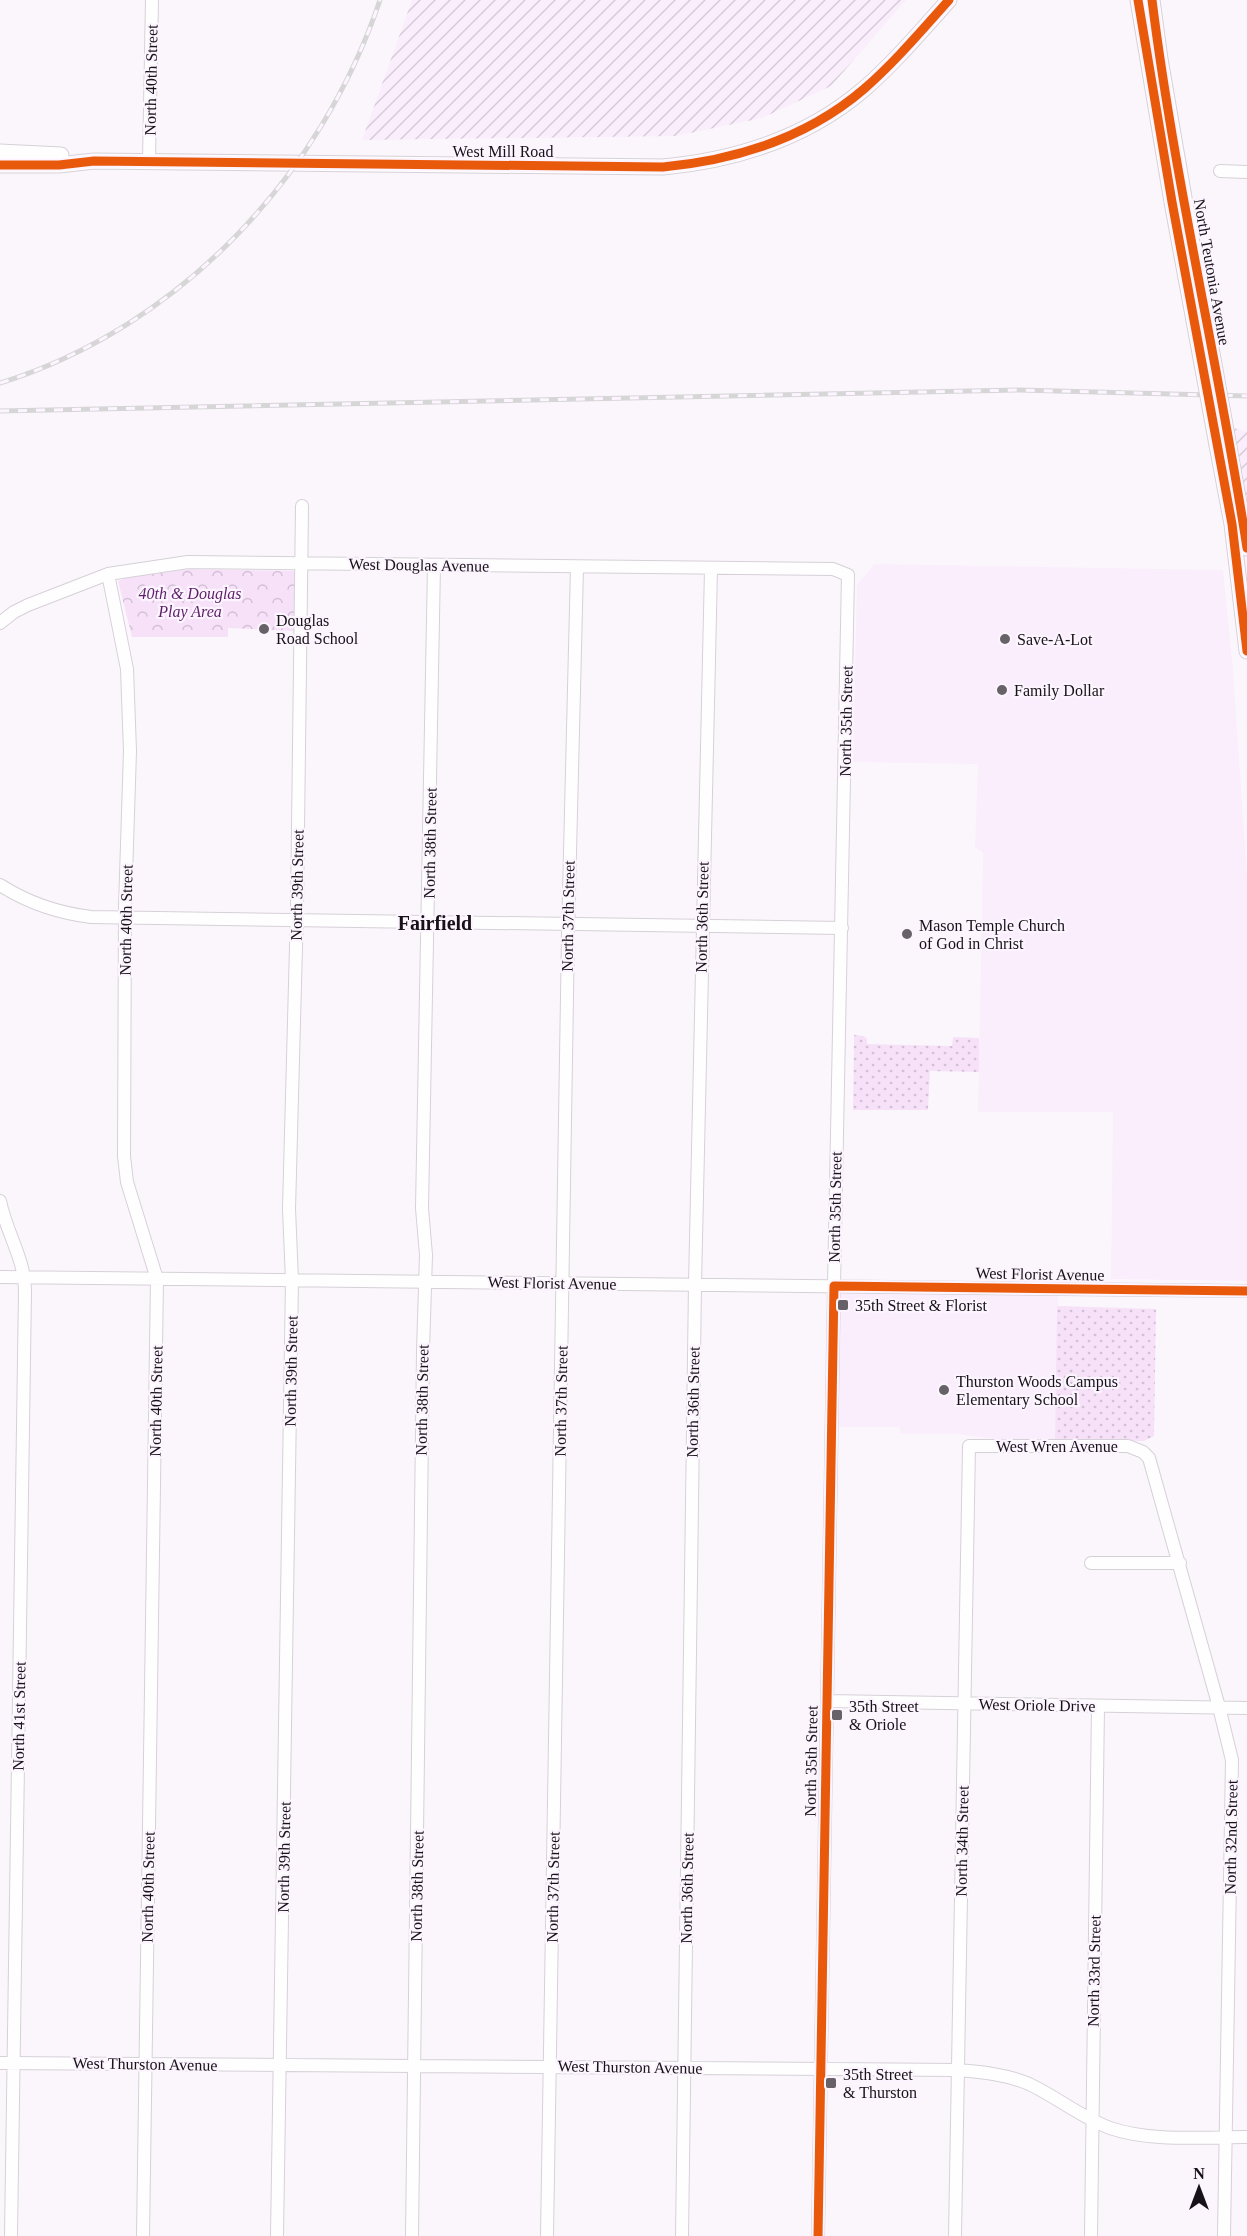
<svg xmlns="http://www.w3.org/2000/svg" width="1247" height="2236" font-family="Georgia,serif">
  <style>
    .built { fill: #faeefd }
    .industrial { fill: url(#industrial-furrows) }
    .grass { fill: url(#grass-dots) }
    .park { fill: url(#park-crowns) }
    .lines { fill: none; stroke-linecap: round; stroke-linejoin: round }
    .minor-casing { stroke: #d6d1d7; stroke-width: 14 }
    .major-casing { stroke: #d6d1d7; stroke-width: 17 }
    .minor { stroke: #fefeff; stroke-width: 12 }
    .major { stroke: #fefeff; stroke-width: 15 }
    .rail-casing { stroke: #d7d6d7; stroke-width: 5 }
    .rail { stroke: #fcf4fe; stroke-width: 3; stroke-dasharray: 9; stroke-linecap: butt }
    .major-bridge-casing { stroke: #d6d1d7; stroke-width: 17; stroke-linecap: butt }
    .major-bridge { stroke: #fefeff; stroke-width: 15 }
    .cycleway-casing { stroke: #fcf4fe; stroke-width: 13 }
    .cycleway { stroke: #e8590c; stroke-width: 9 }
    .poi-dot { fill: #666267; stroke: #fcf4fe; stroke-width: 2 }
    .labels { text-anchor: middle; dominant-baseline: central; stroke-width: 4.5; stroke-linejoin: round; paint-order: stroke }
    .street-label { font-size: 16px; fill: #161217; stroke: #fcf4fe }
    .park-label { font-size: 16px; font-style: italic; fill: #5e1f69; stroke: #fcf4fe }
    .poi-label { font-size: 16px; fill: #161217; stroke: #fcf4fe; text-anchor: start }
    .quarter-label { font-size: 20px; font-weight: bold; fill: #161217; stroke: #fcf4fe }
  </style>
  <defs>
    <pattern id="industrial-furrows" width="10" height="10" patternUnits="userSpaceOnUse" patternTransform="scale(1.5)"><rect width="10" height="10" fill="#faeefd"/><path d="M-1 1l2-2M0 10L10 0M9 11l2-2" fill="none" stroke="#d6cbd8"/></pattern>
    <pattern id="grass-dots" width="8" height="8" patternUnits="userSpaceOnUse" patternTransform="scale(1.5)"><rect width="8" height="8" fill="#f6e1f9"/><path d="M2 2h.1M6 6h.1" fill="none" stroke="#d2c0d5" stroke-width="1.8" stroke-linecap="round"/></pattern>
    <pattern id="park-crowns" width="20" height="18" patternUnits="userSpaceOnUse" patternTransform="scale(1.5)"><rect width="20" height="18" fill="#f6e1f9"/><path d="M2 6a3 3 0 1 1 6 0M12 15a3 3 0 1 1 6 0" fill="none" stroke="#d2c0d5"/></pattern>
  </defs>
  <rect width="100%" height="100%" fill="#fbf6fc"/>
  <path class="built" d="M 874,564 L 1223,570 L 1233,670 L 1247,878 L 1247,1281 L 1111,1279 L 1113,1112 L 978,1112 L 983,853 L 975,847 L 978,764 L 853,762 L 857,585 Z
    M 834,1286 L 1058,1289 L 1055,1440 L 995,1439 L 957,1434 L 901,1434 L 899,1427 L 831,1427 Z"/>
  <path class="industrial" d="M 412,0 L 906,0 L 831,86 L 762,118 L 676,136 L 362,140 Z
    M 1225,425 L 1247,432 L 1247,548 Z"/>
  <path class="grass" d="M 854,1035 L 864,1036 L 867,1039 L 867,1044 L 952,1046 L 953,1037 L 979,1038 L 979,1072 L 930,1071 L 928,1110 L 853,1110 Z
    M 1057,1306 L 1156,1309 L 1154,1436 L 1144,1441 L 1055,1440 Z"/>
  <path class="park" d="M 190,569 L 295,571 L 294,631 L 228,628 L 228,637 L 132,637 L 118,581 L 134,575 Z"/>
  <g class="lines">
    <defs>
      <path id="minor" d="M 149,161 L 152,0
        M 1220,171 L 1247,172
        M 108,574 L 127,669 L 130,751 L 125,907 L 124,1156 L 127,1182 L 157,1279 L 143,2236
        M 0,623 L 14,612 L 28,605 L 108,574 L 188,562 L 833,569 L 848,575 L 834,1286 L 818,2236
        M 0,885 C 28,903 58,913 91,917 L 842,928
        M 0,1201 C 6,1232 25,1259 25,1291 L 11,2236
        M 0,1277 L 1247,1291
        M 1091,1563 L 1180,1563
        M 827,1701 L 1247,1708
        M 0,2063 L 957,2070 C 981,2072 1006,2074 1029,2084 C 1057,2097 1080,2117 1110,2128 C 1150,2142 1204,2137 1247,2137
        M 277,2236 L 292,1280 L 289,1209 L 297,909 L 302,506
        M 412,2236 L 423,1351 L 426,1255 L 422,1208 L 434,565
        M 547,2236 L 568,934 L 577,567
        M 682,2236 L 695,1284 L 711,569
        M 955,2236 L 969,1446 L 1128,1446 L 1143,1452 L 1149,1458 L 1219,1707 L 1232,1760 L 1224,2236
        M 1091,2236 L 1098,1706"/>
      <path id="major" d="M 1138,0 L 1172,202
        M 1152,0 L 1160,59 L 1187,215
        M 0,152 L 61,155
        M 0,165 L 59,165 L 94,161 L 663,167 C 736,160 807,138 864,89 C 895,62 922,30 949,0
        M 1217,445 L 1232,524 L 1247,651
        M 1229,447 L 1247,548"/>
    </defs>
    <use href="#minor" class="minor-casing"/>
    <use href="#major" class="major-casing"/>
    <use href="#minor" class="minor"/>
    <use href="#major" class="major"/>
    <defs>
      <path id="rail" d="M 0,383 C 180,327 321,176 380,0
        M 0,411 L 1019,390 L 1247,396"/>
    </defs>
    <use href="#rail" class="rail-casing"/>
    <use href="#rail" class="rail"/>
    <defs>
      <path id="major-bridge" d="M 1172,202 L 1217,445
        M 1187,215 L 1229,447"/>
    </defs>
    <use href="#major-bridge" class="major-bridge-casing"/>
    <use href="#major-bridge" class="major-bridge"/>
    <defs>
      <path id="cycleway" d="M 1138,0 L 1172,202 L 1232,524 L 1247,651
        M 1152,0 C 1175,184 1219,365 1247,548
        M 0,165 L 59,165 L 94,161 L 663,167 C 736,160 807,138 864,89 C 895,62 922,30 949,0
        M 818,2236 L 834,1286 L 1247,1291"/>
    </defs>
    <use href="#cycleway" class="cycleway-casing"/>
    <use href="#cycleway" class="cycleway"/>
  </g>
  <g class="poi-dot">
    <circle cx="264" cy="629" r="6"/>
    <circle cx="1005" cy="639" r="6"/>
    <circle cx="1002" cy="690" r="6"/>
    <circle cx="907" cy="934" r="6"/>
    <rect x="837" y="1299" width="12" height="12" rx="3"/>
    <circle cx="944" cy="1390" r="6"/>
    <rect x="831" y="1709" width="12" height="12" rx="3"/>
    <rect x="825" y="2077" width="12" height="12" rx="3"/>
  </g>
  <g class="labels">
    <g class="street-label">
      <text transform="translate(151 80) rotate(-89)">North 40th Street</text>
      <text x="503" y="151">West Mill Road</text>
      <text transform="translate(1212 272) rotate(80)">North Teutonia Avenue</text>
      <text transform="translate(419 565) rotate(1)">West Douglas Avenue</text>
      <text transform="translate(846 721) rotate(-89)">North 35th Street</text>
      <text transform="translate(430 843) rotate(-89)">North 38th Street</text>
      <text transform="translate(297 885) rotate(-89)">North 39th Street</text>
      <text transform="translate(568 916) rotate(-89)">North 37th Street</text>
      <text transform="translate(702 917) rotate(-89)">North 36th Street</text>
      <text transform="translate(126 920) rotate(-89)">North 40th Street</text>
      <text transform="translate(835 1207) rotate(-89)">North 35th Street</text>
      <text transform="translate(1040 1274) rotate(1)">West Florist Avenue</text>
      <text transform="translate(552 1283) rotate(1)">West Florist Avenue</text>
      <text transform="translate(291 1371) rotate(-89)">North 39th Street</text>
      <text transform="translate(422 1400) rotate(-89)">North 38th Street</text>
      <text transform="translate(156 1401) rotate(-89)">North 40th Street</text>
      <text transform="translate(561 1401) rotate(-89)">North 37th Street</text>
      <text transform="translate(693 1402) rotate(-89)">North 36th Street</text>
      <text x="1057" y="1446">West Wren Avenue</text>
      <text transform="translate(1037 1705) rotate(1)">West Oriole Drive</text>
      <text transform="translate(19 1716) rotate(-89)">North 41st Street</text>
      <text transform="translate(811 1761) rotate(-89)">North 35th Street</text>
      <text transform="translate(1231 1837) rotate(-89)">North 32nd Street</text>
      <text transform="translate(962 1841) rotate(-89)">North 34th Street</text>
      <text transform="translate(284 1857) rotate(-89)">North 39th Street</text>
      <text transform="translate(417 1886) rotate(-89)">North 38th Street</text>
      <text transform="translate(148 1887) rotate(-89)">North 40th Street</text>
      <text transform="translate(553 1887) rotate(-89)">North 37th Street</text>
      <text transform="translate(687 1888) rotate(-89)">North 36th Street</text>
      <text transform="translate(1094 1971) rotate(-89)">North 33rd Street</text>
      <text transform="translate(145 2064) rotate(1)">West Thurston Avenue</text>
      <text transform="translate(630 2067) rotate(1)">West Thurston Avenue</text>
    </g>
    <g class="park-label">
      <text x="190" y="593">40th &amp; Douglas<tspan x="190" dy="18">Play Area</tspan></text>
    </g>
    <g class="poi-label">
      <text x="276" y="620">Douglas<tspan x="276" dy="18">Road School</tspan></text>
      <text x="1017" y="639">Save-A-Lot</text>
      <text x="1014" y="690">Family Dollar</text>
      <text x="919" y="925">Mason Temple Church<tspan x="919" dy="18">of God in Christ</tspan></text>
      <text x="855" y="1305">35th Street &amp; Florist</text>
      <text x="956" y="1381">Thurston Woods Campus<tspan x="956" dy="18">Elementary School</tspan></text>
      <text x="849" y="1706">35th Street<tspan x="849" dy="18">&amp; Oriole</tspan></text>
      <text x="843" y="2074">35th Street<tspan x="843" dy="18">&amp; Thurston</tspan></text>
    </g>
    <g class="quarter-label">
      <text x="435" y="923">Fairfield</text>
    </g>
  </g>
  <g transform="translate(1199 2188)" stroke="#fcf4fe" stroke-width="4.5" paint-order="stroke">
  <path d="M0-4.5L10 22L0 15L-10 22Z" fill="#161217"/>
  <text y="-9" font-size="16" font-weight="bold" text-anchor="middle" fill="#161217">N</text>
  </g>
</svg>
